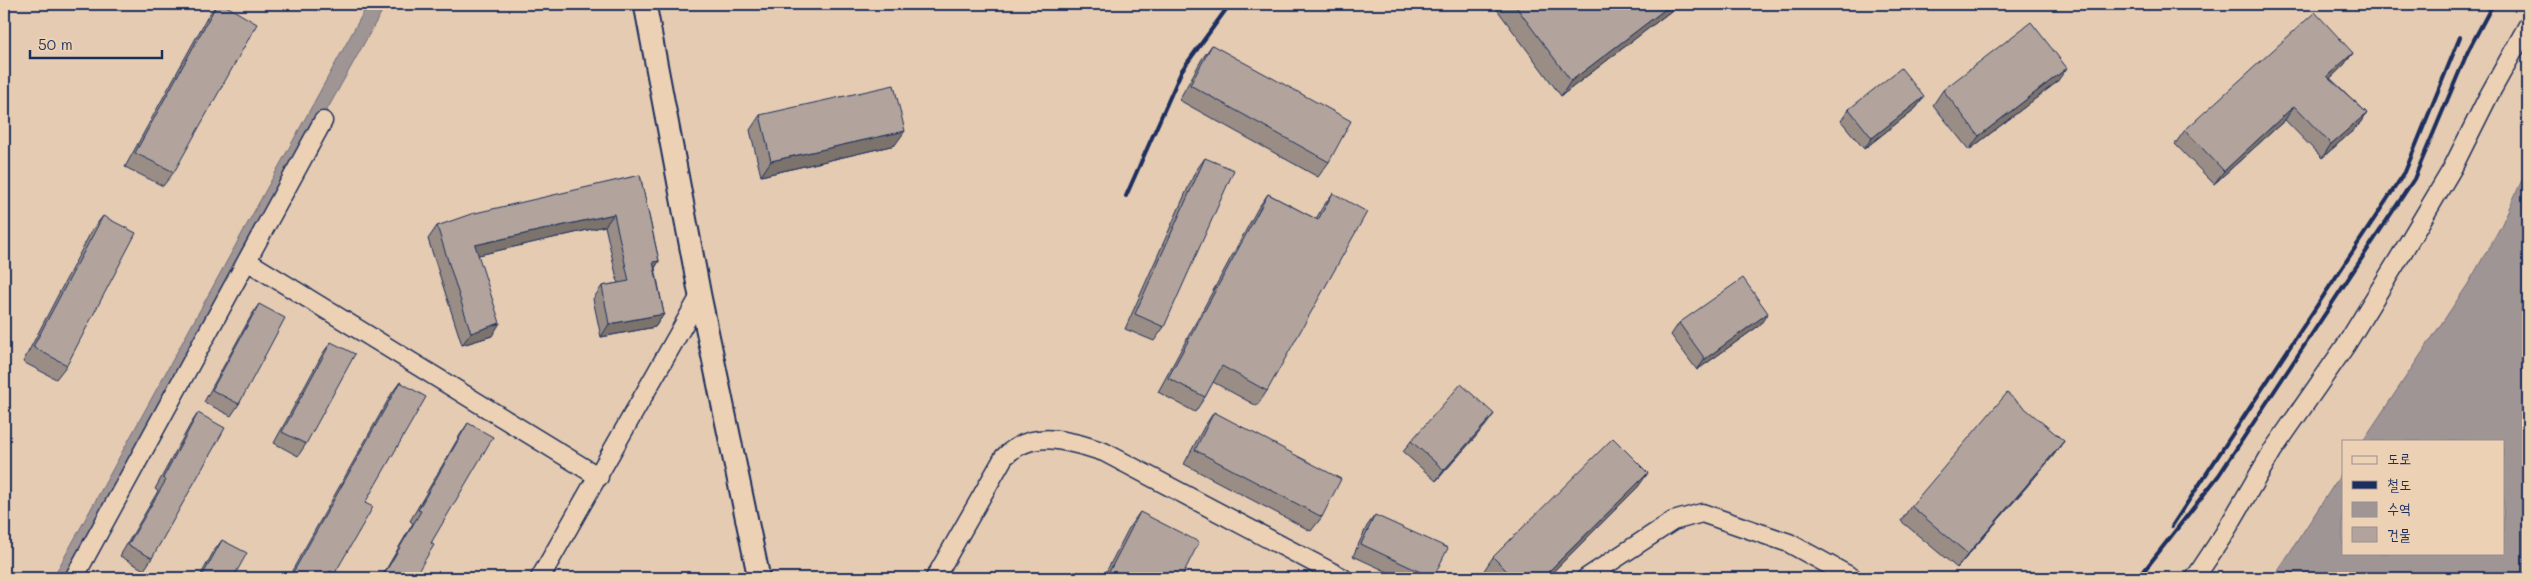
<svg xmlns="http://www.w3.org/2000/svg" width="2532" height="582" font-family="Mali,'Poor Story',sans-serif">
  <style>
    .water { fill: #a09595; stroke: #6b6c7f }
    .lines { fill: none; stroke-linecap: round; stroke-linejoin: round }
    .minor-casing { stroke: #1b2f5e; stroke-width: 21 }
    .major-casing { stroke: #1b2f5e; stroke-width: 25 }
    .minor { stroke: #edd1b4; stroke-width: 18 }
    .major { stroke: #edd1b4; stroke-width: 21 }
    .rail { stroke: #1b2f5e; stroke-width: 4 }
    .wall { fill: #998d86; stroke: #1b2f5e }
    .shaded-wall { fill: #7d736d; stroke: #1b2f5e }
    .building { fill: #b2a49c; stroke: #1b2f5e }
  </style>
  <rect width="100%" height="100%" fill="#e5cbb1"/>
  <filter id="ink" filterUnits="userSpaceOnUse"><feTurbulence type="fractalNoise" baseFrequency=".02" numOctaves="2"/><feDisplacementMap in="SourceGraphic" scale="10" xChannelSelector="R" yChannelSelector="G"/><feConvolveMatrix kernelMatrix="1 2 1 2 8 2 1 2 1" color-interpolation-filters="sRGB"/></filter>
  <g filter="url(#ink)">
    <path class="water" d="M 368,4 L 386,4 L 66,578 L 53,578 Z
      M 2528,167 L 2528,578 L 2273,578 L 2343,471 L 2343,553 L 2503,553 L 2503,441 L 2363,441 L 2468,284 L 2500,228 Z"/>
    <g class="lines">
      <defs>
        <path id="minor" d="M 247,261 L 599,477
          M 74,578 L 323,121
          M 540,578 L 700,296
          M 935,578 L 1004,457 C 1033,428 1070,441 1104,452 L 1343,578
          M 1586,578 L 1673,521 L 1702,513 L 1789,543 L 1853,578
          M 2195,578 L 2224,534 L 2273,450 L 2346,345 L 2401,255 L 2452,169 L 2488,97 L 2528,25"/>
        <path id="major" d="M 645,4 L 700,296 L 759,578"/>
      </defs>
      <use href="#minor" class="minor-casing"/>
      <use href="#major" class="major-casing"/>
      <use href="#minor" class="minor"/>
      <use href="#major" class="major"/>
      <path class="rail" d="M 1126,196 L 1182,70 L 1230,4
        M 2172,526 L 2405,172 L 2460,37
        M 2140,576 L 2219,475 L 2414,179 L 2468,51 L 2493,4"/>
    </g>
    <path class="wall" d="M 217,4 L 174,172 L 163,186 L 125,167 L 208,16 Z
      M 1493,4 L 1680,4 L 1561,96 Z
      M 1212,45 L 1329,162 L 1318,177 L 1179,100 L 1202,59 Z
      M 2353,53 L 2343,66 L 2330,78 L 2367,113 L 2357,127 L 2322,158 L 2285,120 L 2214,184 L 2175,144 L 2185,130 Z
      M 2057,82 L 1969,150 L 1933,105 L 1943,90 Z
      M 1924,97 L 1916,108 L 1864,149 L 1841,121 L 1849,109 Z
      M 760,115 L 895,145 L 761,176 L 750,130 Z
      M 1205,158 L 1164,327 L 1154,341 L 1125,329 L 1195,172 Z
      M 640,175 L 659,261 L 655,268 L 664,314 L 655,327 L 601,337 L 593,299 L 602,286 L 618,283 L 605,226 L 478,255 L 492,336 L 462,345 L 428,239 L 437,226 Z
      M 1333,193 L 1267,391 L 1257,406 L 1213,382 L 1205,397 L 1195,412 L 1158,392 L 1258,208 L 1268,194 L 1316,219 L 1322,208 Z
      M 103,216 L 67,365 L 56,379 L 23,362 L 92,230 Z
      M 259,304 L 239,404 L 231,416 L 204,402 L 251,316 Z
      M 1679,323 L 1760,325 L 1697,370 L 1671,335 Z
      M 331,342 L 306,444 L 298,456 L 274,443 L 323,353 Z
      M 400,382 L 365,503 L 335,573 L 331,578 L 288,578 L 392,393 Z
      M 1214,412 L 1322,517 L 1311,531 L 1184,464 L 1204,427 Z
      M 198,413 L 152,558 L 144,570 L 120,556 L 158,491 L 155,489 L 190,425 Z
      M 468,423 L 431,543 L 414,578 L 381,578 L 413,523 L 410,521 L 460,435 Z
      M 1486,425 L 1436,481 L 1403,452 L 1411,441 Z
      M 2064,441 L 2053,456 L 1957,568 L 1901,521 L 1911,506 Z
      M 1638,487 L 1547,578 L 1489,578 L 1483,572 L 1493,557 Z
      M 1140,512 L 1181,578 L 1103,578 L 1130,526 Z
      M 1375,515 L 1433,578 L 1401,578 L 1353,556 L 1367,526 Z
      M 222,540 L 233,578 L 199,578 L 214,551 Z"/>
    <path class="shaded-wall" d="M 1672,4 L 1680,4 L 1561,96 L 1571,81 Z
      M 2353,53 L 2343,66 L 2318,90 L 2327,76 Z
      M 2067,68 L 2057,82 L 1969,150 L 1979,136 Z
      M 1924,97 L 1916,108 L 1864,149 L 1872,138 Z
      M 2294,106 L 2285,120 L 2214,184 L 2224,171 Z
      M 2367,113 L 2357,127 L 2322,158 L 2331,144 Z
      M 905,131 L 895,145 L 761,176 L 771,161 Z
      M 614,214 L 605,226 L 466,258 L 475,245 Z
      M 659,261 L 651,274 L 653,262 Z
      M 1768,313 L 1760,325 L 1697,370 L 1705,359 Z
      M 664,314 L 655,327 L 601,337 L 609,324 Z
      M 500,323 L 492,336 L 462,345 L 471,333 Z
      M 1494,414 L 1486,425 L 1436,481 L 1444,470 Z
      M 2064,441 L 2053,456 L 1957,568 L 1968,554 Z
      M 1648,473 L 1638,487 L 1547,578 L 1542,578 Z"/>
    <path class="building" d="M 217,4 L 223,4 L 257,24 L 174,172 L 135,153 Z
      M 1514,4 L 1672,4 L 1571,81 Z
      M 2315,12 L 2353,53 L 2327,76 L 2367,113 L 2331,144 L 2294,106 L 2224,171 L 2185,130 Z
      M 2031,22 L 2067,68 L 1979,136 L 1943,90 Z
      M 1212,45 L 1351,121 L 1329,162 L 1190,85 Z
      M 1901,68 L 1924,97 L 1872,138 L 1849,109 Z
      M 894,85 L 905,131 L 771,161 L 760,115 Z
      M 1205,158 L 1234,170 L 1164,327 L 1135,314 Z
      M 640,175 L 659,261 L 653,262 L 664,314 L 609,324 L 602,286 L 629,281 L 614,214 L 475,245 L 500,323 L 471,333 L 437,226 L 471,214 Z
      M 1333,193 L 1367,212 L 1267,391 L 1222,366 L 1205,397 L 1168,378 L 1268,194 L 1318,220 Z
      M 103,216 L 136,233 L 67,365 L 33,347 Z
      M 1743,278 L 1768,313 L 1705,359 L 1679,323 Z
      M 259,304 L 285,318 L 239,404 L 212,390 Z
      M 331,342 L 355,354 L 306,444 L 282,432 Z
      M 400,382 L 426,397 L 365,503 L 373,507 L 335,573 L 330,571 L 325,578 L 290,578 Z
      M 1461,384 L 1494,414 L 1444,470 L 1411,441 Z
      M 2007,393 L 2064,441 L 1968,554 L 1911,506 Z
      M 1214,412 L 1341,479 L 1322,517 L 1195,450 Z
      M 198,413 L 225,428 L 152,558 L 128,545 L 166,480 L 163,478 Z
      M 468,423 L 493,437 L 431,543 L 434,545 L 414,578 L 382,578 L 421,511 L 418,510 Z
      M 1613,438 L 1648,473 L 1542,578 L 1514,578 L 1493,557 Z
      M 1140,512 L 1199,542 L 1181,578 L 1106,578 Z
      M 1375,515 L 1448,548 L 1433,578 L 1361,544 Z
      M 222,540 L 247,553 L 233,578 L 201,578 Z"/>
  </g>
  <rect width="2532" height="582" fill="none" stroke="#edd1b4" stroke-width="20"/>
  <rect x="10" y="10" width="2512" height="562" fill="none" stroke="#1b2f5e" stroke-width="2" filter="url(#ink)"/>
  <rect x="2342" y="440" width="162" height="115" fill="#edd1b4" stroke="#999092"/>
  <rect x="2352" y="456" width="25" height="8" fill="#edd1b4" stroke="#999092"/>
  <text x="2387" y="464" font-size="15" fill="#1b2f5e">도로</text>
  <rect x="2352" y="481" width="25" height="8" fill="#1b2f5e" stroke="#999092"/>
  <text x="2387" y="490" font-size="15" fill="#1b2f5e">철도</text>
  <rect x="2352" y="502" width="25" height="15" fill="#a09595" stroke="#999092"/>
  <text x="2387" y="514" font-size="15" fill="#1b2f5e">수역</text>
  <rect x="2352" y="527" width="25" height="15" fill="#b2a49c" stroke="#999092"/>
  <text x="2387" y="540" font-size="15" fill="#1b2f5e">건물</text>
  <path d="M30 50v8h132v-8" fill="none" stroke="#1b2f5e" stroke-width="2.5"/>
  <text x="38" y="50" font-size="15" fill="#1b2f5e" stroke="#edd1b4" stroke-width="4" paint-order="stroke">50 m</text>
</svg>
